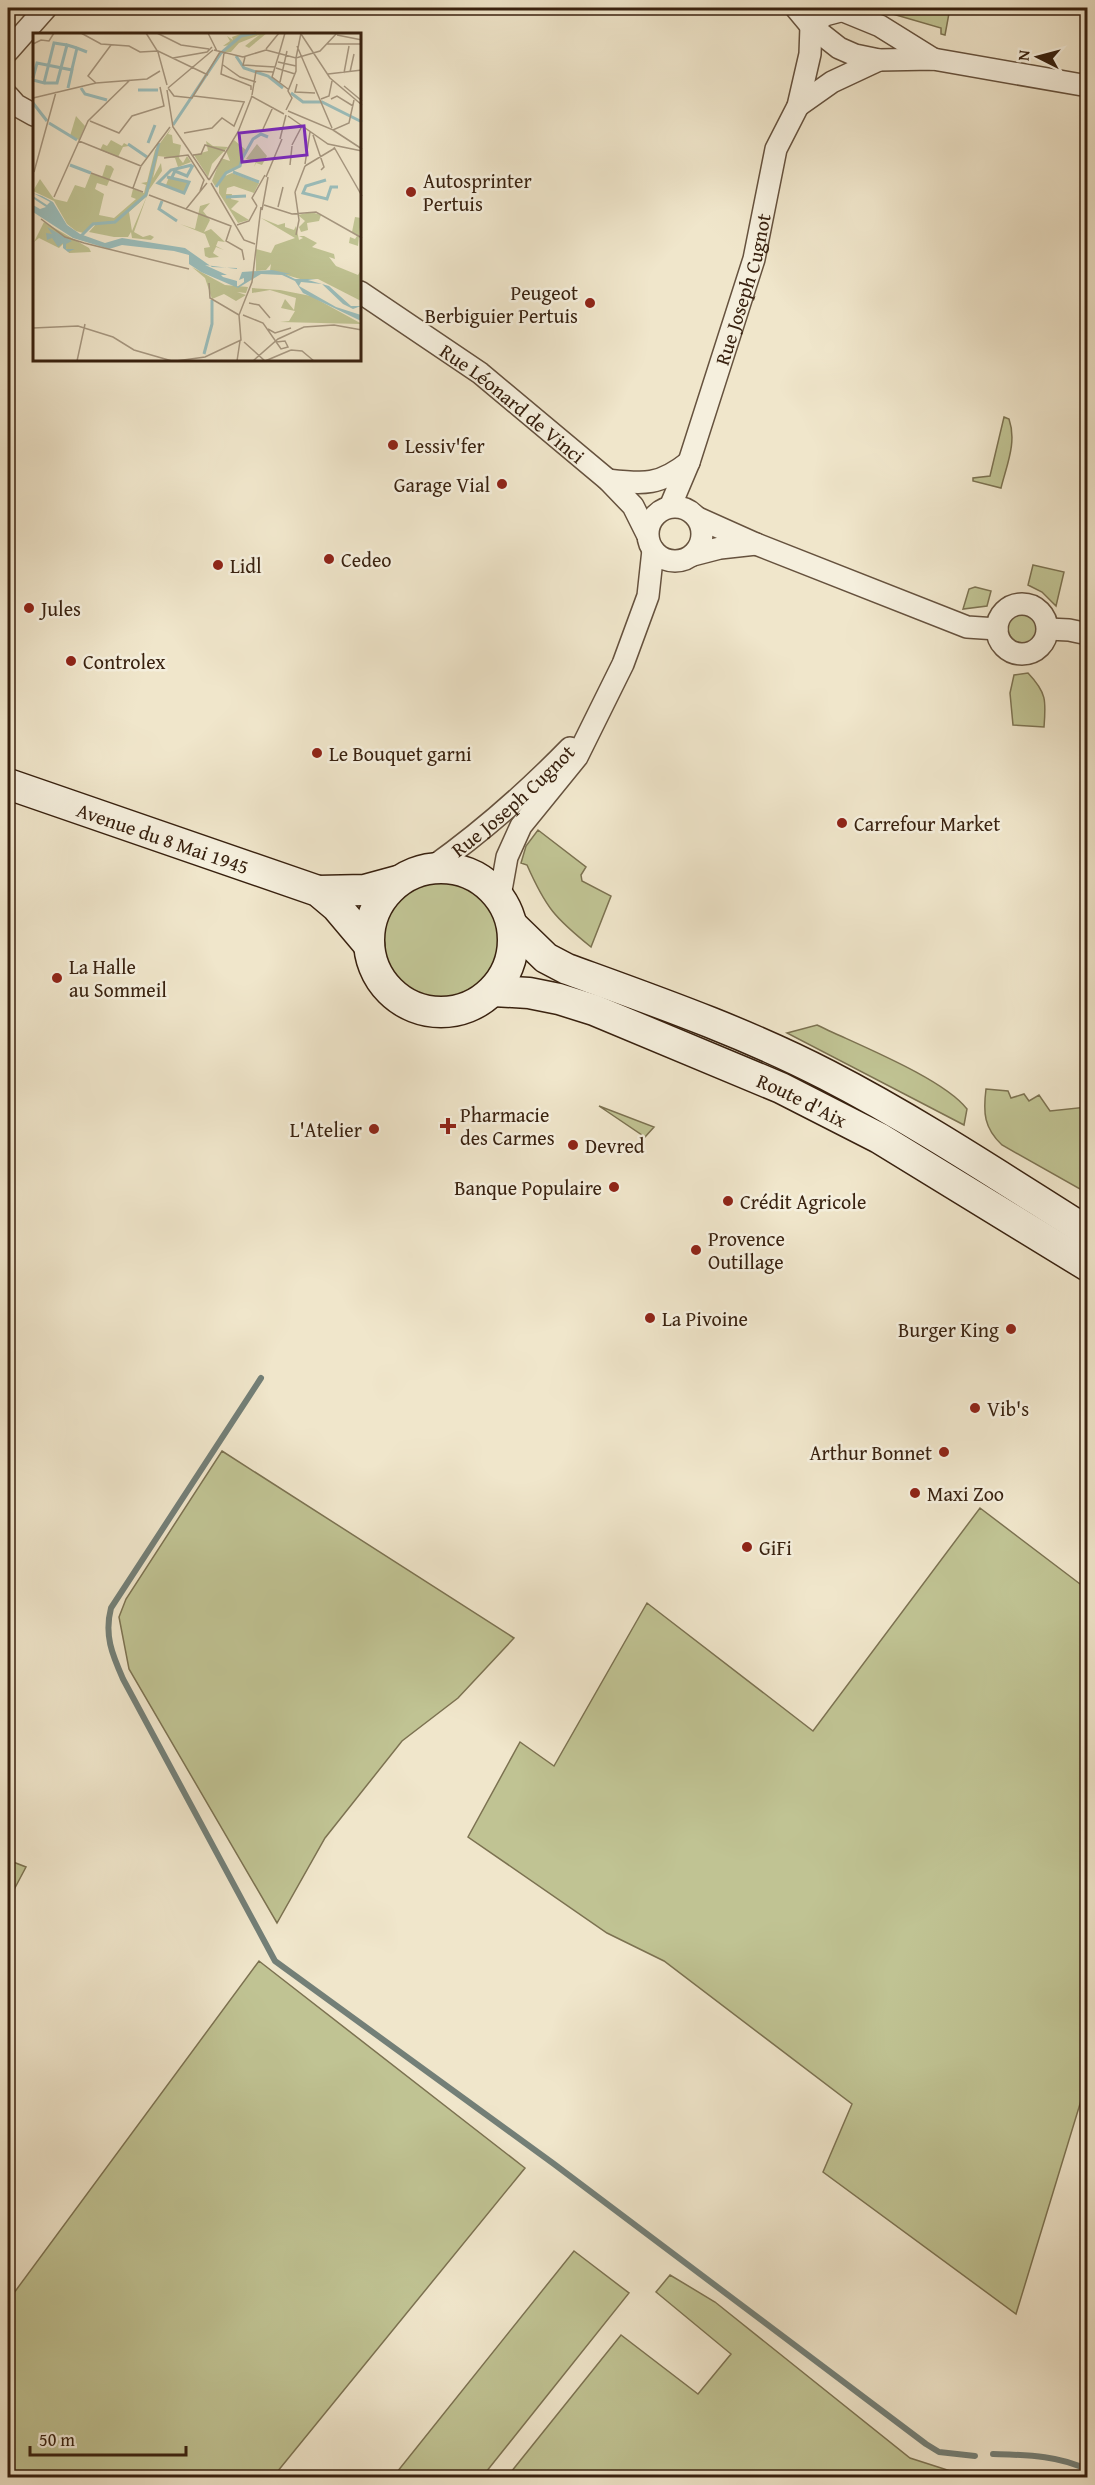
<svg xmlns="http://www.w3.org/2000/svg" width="1095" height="2485" font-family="'Gentium Book Plus',serif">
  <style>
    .green { fill: #c0c393; stroke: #7c7251; stroke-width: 1.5 }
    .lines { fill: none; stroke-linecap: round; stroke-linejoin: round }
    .stream { stroke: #737f77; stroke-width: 6 }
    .street-casing { stroke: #66523e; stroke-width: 24 }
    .secondary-casing { stroke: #38210f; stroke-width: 33 }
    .street { stroke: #f5efdd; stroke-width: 21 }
    .secondary { stroke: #f5efdd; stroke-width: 30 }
    .poi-dot { fill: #8f2418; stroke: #f5efdd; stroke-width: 2 }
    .labels { text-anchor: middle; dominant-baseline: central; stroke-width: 5; stroke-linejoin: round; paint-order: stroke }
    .poi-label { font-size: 20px; fill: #38210f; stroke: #f5efdd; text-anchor: start }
    .street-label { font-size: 20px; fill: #38210f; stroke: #f5efdd }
    .inset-river { fill: none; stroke: #9bbebc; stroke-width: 3 }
    .inset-road { fill: none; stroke: #a69780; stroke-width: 1.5 }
    .view { fill: #7b2cbf; fill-opacity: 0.15; stroke: #7b2cbf; stroke-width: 3 }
    .inset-edge { fill: none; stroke: #38210f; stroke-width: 3 }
  </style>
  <rect width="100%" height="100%" fill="#f0e6cb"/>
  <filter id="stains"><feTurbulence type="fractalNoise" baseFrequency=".00333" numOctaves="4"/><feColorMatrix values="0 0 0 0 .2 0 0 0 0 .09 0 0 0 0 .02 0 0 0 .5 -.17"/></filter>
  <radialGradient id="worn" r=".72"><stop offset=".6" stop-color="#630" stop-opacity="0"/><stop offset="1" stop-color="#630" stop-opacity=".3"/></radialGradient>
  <path class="green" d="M 872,8 L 950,8 L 945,35 L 941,34 L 941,28 Z
    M 1004,417 L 1009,419 C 1017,442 1007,464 1001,488 L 973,481 L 973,478 L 990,476 Z
    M 1033,565 L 1064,572 L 1056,606 L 1042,592 L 1028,585 Z
    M 975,587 L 991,591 L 987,606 L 963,609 L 969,589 Z
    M1008 628a15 15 0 1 1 30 0a15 15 0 1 1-30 0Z
    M 1028,673 C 1047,693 1046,701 1044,727 L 1013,725 L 1010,693 L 1014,675 Z
    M 538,830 L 586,867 L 581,875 L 582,881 L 611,896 L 591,947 C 555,918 546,908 527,865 L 521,863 L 526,846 Z
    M383 940a59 59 0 1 1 118 0a59 59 0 1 1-118 0Z
    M 817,1025 C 856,1044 943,1078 967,1109 L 964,1125 L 787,1033 Z
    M 986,1089 L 1008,1091 L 1011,1098 L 1024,1094 L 1029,1101 L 1039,1095 L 1050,1111 L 1087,1107 L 1087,1193 L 1002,1145 C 984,1128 983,1113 986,1089 Z
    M 599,1106 L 654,1127 L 645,1137 Z
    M 222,1451 L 514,1638 L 458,1698 L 402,1741 L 325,1838 L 277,1923 L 129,1669 L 119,1617 L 126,1599 Z
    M 980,1508 L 1088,1590 L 1087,2081 L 1016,2314 L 823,2172 L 852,2104 L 664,1961 L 607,1933 L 468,1837 L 520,1742 L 554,1766 L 647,1603 L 813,1731 Z
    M 8,1860 L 26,1867 L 8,1901 Z
    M 259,1961 L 525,2168 L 273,2477 L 8,2477 L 8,2301 Z
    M 574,2251 L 629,2293 L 482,2477 L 393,2477 Z
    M 670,2275 L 715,2302 L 910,2458 L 969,2477 L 1019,2473 L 1029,2477 L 507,2477 L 621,2335 L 698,2394 L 731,2354 L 656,2292 Z"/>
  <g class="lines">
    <path class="stream" d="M 261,1378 L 111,1608 C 104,1635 112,1654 123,1679 L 275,1961 L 554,2164 L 926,2444 L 939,2452 L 975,2456
      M 993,2454 C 1025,2455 1059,2455 1088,2470"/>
    <defs>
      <g id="street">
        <path d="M 796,8 L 811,26 L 839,48 L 855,55 L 879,60 L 933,59 L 1088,86"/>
        <path d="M 836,8 L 880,26 L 933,59"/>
        <path d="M 8,51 L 46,8"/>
        <path d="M 8,96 L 16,105 L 34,115"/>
        <path d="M 798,106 L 832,82 L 879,60"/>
        <path id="s1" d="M 360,292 L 480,373 L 608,480 L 633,506 L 647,534"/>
        <path d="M 608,480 C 644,484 659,486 689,462"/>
        <circle cx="675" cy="534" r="27"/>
        <path id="s2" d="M 670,507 L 689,462 L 754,259 L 776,149 L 798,106 L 810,54 L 811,26 L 825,15 L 844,10"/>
        <path d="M 698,518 L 756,544 L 967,627 L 997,629"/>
        <path d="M 693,555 L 720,548 L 756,544"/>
        <circle cx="1022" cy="629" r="25"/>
        <path d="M 1048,629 L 1069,630 L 1088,634"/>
        <path id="s3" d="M 431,868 C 482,832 527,792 570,748"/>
        <path d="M 500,896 L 507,857 L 521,826 L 577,757 L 623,664 L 648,596 L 653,550"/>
      </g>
      <g id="secondary">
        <path id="s4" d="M 8,784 L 318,891 L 337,907 L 369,945"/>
        <circle cx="441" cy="940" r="72"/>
        <path d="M 318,891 L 365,890 L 398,881"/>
        <path d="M 513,926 L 546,958 L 567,969 C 655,1001 744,1032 827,1075 C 918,1122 1002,1178 1088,1232"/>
        <path id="s5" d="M 493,991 L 529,993 L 559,999 L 594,1010 L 781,1088 L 879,1138 L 1088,1266"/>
      </g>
    </defs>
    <use href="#street" class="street-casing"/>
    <use href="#secondary" class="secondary-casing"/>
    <use href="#street" class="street"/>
    <use href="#secondary" class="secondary"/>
  </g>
  <g class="poi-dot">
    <circle cx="411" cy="192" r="6"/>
    <circle cx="590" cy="303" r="6"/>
    <circle cx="393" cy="445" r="6"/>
    <circle cx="502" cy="484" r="6"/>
    <circle cx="329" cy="559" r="6"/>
    <circle cx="218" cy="565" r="6"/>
    <circle cx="29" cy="608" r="6"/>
    <circle cx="71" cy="661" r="6"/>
    <circle cx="317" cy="753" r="6"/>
    <circle cx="842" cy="823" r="6"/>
    <circle cx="57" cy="978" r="6"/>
    <path d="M445 1117h6v6h6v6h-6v6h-6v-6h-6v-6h6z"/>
    <circle cx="374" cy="1129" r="6"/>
    <circle cx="573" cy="1145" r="6"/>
    <circle cx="614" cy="1187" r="6"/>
    <circle cx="728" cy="1201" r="6"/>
    <circle cx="696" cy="1250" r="6"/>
    <circle cx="650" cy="1318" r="6"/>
    <circle cx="1011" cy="1329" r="6"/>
    <circle cx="975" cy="1408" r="6"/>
    <circle cx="944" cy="1452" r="6"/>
    <circle cx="915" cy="1493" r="6"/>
    <circle cx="747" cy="1547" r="6"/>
  </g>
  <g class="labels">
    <g class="poi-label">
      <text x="423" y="180">Autosprinter<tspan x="423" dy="23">Pertuis</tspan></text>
      <text x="578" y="292" text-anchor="end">Peugeot<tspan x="578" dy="23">Berbiguier Pertuis</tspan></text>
      <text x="405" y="445">Lessiv'fer</text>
      <text x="490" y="484" text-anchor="end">Garage Vial</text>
      <text x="341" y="559">Cedeo</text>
      <text x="230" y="565">Lidl</text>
      <text x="41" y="608">Jules</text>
      <text x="83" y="661">Controlex</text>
      <text x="329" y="753">Le Bouquet garni</text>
      <text x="854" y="823">Carrefour Market</text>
      <text x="69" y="966">La Halle<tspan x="69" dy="23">au Sommeil</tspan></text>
      <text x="460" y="1114">Pharmacie<tspan x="460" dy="23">des Carmes</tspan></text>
      <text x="362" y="1129" text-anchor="end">L'Atelier</text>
      <text x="585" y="1145">Devred</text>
      <text x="602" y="1187" text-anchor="end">Banque Populaire</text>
      <text x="740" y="1201">Crédit Agricole</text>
      <text x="708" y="1238">Provence<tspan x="708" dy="23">Outillage</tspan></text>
      <text x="662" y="1318">La Pivoine</text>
      <text x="999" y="1329" text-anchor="end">Burger King</text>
      <text x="987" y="1408">Vib's</text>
      <text x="932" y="1452" text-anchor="end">Arthur Bonnet</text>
      <text x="927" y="1493">Maxi Zoo</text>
      <text x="759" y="1547">GiFi</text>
    </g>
    <g class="street-label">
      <text stroke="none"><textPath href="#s2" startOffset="230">Rue Joseph Cugnot</textPath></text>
      <text stroke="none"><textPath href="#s1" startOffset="189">Rue Léonard de Vinci</textPath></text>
      <text stroke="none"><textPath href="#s3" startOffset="106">Rue Joseph Cugnot</textPath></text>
      <text stroke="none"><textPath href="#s4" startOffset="164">Avenue du 8 Mai 1945</textPath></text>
      <text stroke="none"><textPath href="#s5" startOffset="330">Route d'Aix</textPath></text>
    </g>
  </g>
  <g transform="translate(33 33)">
    <rect width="328" height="328" fill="#f0e6cb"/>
    <path d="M 210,0 L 234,0 L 216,15 L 212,13 L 226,2 L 206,10 L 198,19 L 191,19 L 198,12 L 190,13 L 197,8 L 194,3 L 200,7 L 199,4 ZM 43,83 L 52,93 L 46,107 L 37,103 ZM 139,94 L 135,101 L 139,102 L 140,110 L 148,112 L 146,125 L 150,130 L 154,123 L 158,129 L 145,134 L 142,125 L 125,123 L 120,145 L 128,130 L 129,138 L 116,157 L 101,199 L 110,204 L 117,202 L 121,204 L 118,207 L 99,205 L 98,199 L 95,204 L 81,204 L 56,199 L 64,190 L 50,200 L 43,198 L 34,191 L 21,168 L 0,158 L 7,146 L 21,166 L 34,169 L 42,152 L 52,155 L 58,140 L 69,144 L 73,132 L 78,133 L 81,136 L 74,153 L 64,150 L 62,156 L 71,161 L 66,182 L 81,185 L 103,166 L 98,164 L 100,156 L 111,160 L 113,152 L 108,150 L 114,149 L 122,117 ZM 113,164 L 113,165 L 99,198 L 96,179 ZM 78,107 L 89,113 L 91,110 L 96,113 L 90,114 L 85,124 L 67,117 L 70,111 L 74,113 ZM 201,107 L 213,117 L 207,132 L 193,140 L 190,144 L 199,140 L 226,150 L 221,160 L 201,153 L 194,155 L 193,161 L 199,161 L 198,166 L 206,168 L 198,176 L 216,187 L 205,190 L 186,160 L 186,151 L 182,153 L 179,148 L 188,125 L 197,128 L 193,118 ZM 173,108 L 180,113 L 195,114 L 179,131 L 175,144 L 161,122 L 175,118 ZM 224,111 L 234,123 L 229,132 L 223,130 L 221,134 L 223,128 L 213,126 ZM 136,144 L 155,149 L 151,159 L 133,152 ZM 177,170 L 170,178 L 177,187 L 171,199 L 178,196 L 192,209 L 185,208 L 183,213 L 191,217 L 183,214 L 180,220 L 186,224 L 176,225 L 172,223 L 171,215 L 177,214 L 172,201 L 147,191 L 162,196 L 167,173 ZM 278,179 L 288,182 L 286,188 L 274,190 L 275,197 L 268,199 L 266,194 L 272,188 L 265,182 ZM 322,184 L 328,185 L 325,213 L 316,210 L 317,204 L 322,206 L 324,203 L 319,199 ZM 228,185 L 245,192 L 252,190 L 252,194 L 261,197 L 263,193 L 266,207 L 270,205 L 266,203 L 271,203 L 284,210 L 279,214 L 301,221 L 302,226 L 296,224 L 303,233 L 325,242 L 328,237 L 328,268 L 285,246 L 267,246 L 237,237 L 238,231 L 233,237 L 223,238 L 223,216 L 238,220 L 242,212 L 262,205 ZM 11,189 L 56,215 L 58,219 L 36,220 L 30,211 L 26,215 L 6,205 L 1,209 ZM 159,234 L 192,252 L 215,254 L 213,260 L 204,259 L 213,262 L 203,268 L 191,261 L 179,266 L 172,245 ZM 219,255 L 247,257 L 278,263 L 329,291 L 247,289 L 256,288 L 262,278 L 248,275 L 252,266 L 261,277 L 263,265 L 237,257 L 219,260 Z" fill="#c0c393" fill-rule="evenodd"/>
    <path d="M 0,160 L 9,163 L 20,169 L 34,192 L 47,201 L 72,210 L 89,205 L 152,215 L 179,234 L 204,235 L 204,254 L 211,249 L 211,245 L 206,247 L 209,239 L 239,237 L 258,241 L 252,241 L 262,246 L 283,246 L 275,247 L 296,253 L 318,273 L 328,273 L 320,276 L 310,271 L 289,251 L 268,249 L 266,253 L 303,274 L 328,282 L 328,288 L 270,260 L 262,248 L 249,242 L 228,241 L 205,255 L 168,239 L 156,231 L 156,222 L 141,218 L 89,212 L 76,216 L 40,205 L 0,179 L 0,172 L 7,176 L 13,174 L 1,166 L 0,163 L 14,172 L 17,169 ZM 172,232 L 204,236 L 204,248 L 190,244 L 188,242 L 194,242 ZM 14,194 L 39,208 L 33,211 L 33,216 L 42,216 L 35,219 L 30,215 L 30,210 L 25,214 L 19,205 L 14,207 L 13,200 L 19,201 Z" fill="#9bbebc" fill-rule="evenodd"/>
    <path class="inset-river" d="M 203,23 L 211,35 L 235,43 L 250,55M 39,36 L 44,15 L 54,19M 0,45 L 4,30 L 39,37 L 35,55M 0,47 L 11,50 L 21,10 L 34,12M 11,50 L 24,50 L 34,12 L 44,15M 48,55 L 52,61 L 74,67M 105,57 L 125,57M 258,60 L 270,69 L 289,69 L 329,89M 0,70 L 14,88M 16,90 L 44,107M 140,92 L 188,20 L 208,3 L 223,0M 115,110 L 122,92M 95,111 L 114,124M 209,126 L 220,106 L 228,101 L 235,104M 37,132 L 58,140M 200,139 L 226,149M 134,144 L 156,149 L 151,160 L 125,150 L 138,137 L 159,132M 139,144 L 142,138 L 154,143 L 160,132M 293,147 L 273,153 L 270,160 L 294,166 L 298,154 L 305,154M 183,154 L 193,140 L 207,133 L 209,126M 193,164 L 213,163M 129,168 L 126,176 L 144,188M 48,203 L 60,191 L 82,189 L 113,162 L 126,110M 171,321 L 179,291 L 179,267"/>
    <path class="inset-road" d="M 48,0 L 68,11 L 96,13 L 107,19 L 125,18 L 175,42M 113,0 L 125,19 L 134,52M 124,0 L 148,12 L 176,16M 175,0 L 184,18M 268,1 L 297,45 L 329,72M 304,2 L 329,7M 0,11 L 8,7 L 16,8 L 21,0M 294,11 L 329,11M 264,13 L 299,95M 233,16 L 246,0M 181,17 L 210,24 L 233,17M 233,17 L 263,25 L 287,18 L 304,0M 191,20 L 188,41 L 218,53 L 218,57M 246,21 L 239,44 L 255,56M 246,21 L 252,0M 212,24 L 210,32 L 242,34M 140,25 L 174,19 L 179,14M 263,25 L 268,0M 245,29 L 263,33M 190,32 L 207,44 L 223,49M 243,35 L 262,41M 317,39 L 321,21M 311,40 L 316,13M 295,41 L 329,37M 247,49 L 254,18M 63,50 L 55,43 L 78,12M 264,51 L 262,59 L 282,60M 311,53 L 329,68M 135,55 L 141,63 L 159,65 L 187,19M 135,55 L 180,17M 134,57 L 140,94 L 176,147M 219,62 L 223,38 L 240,39M 161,63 L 212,69M 218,63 L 251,81M 0,65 L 63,50 L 114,46 L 127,38M 288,66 L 296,63 L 299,48M 298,66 L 304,63 L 320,73M 253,77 L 259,65 L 255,58 L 263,38 L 263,25M 255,78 L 300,97 L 316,90 L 321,67M 255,83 L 295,111 L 329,118M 57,88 L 86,100 L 99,83 L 131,73 L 127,54M 230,96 L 240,74M 300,97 L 329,116M 151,100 L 179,95 L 189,85 L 201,93 L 211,69M 280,102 L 291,134 L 288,137M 247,106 L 253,82M 46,108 L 108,133 L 137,94M 259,112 L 269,93M 301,114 L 329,163M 160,122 L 168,121 L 172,112 L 192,118M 131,125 L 155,122 L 171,147 L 167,158M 272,131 L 277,99M 257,132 L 259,113M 272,133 L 302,115M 1,139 L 23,59M 58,140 L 110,159M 233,144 L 249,106M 176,147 L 205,99 L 219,63M 178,150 L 211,207 L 222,211M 100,155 L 108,133M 262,159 L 266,187 L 263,202M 262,159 L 272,133M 116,162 L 198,193 L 193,208 L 209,217 L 211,227M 21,164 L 55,88 L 97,47M 231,172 L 259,181 L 283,179 L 329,205M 224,173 L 219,165 L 232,142M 245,174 L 250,154M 153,176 L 174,150M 229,177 L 235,144M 8,186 L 32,204 L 51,210 L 156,236M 204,192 L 216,188 L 224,173M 176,250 L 177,265 L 206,282M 216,270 L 226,272 L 237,285M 210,282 L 230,290 L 246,313 L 248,316 L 255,314 L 252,308 L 243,309M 0,295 L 45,293 L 80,304 L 101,317 L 139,328M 235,296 L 242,300 L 258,295M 211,309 L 232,328 L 258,317M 258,317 L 269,318 L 281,328M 44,328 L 52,291M 143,328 L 172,324 L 208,307 L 206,282 L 219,249 L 228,174M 204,328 L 207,308M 220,328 L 245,306 L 271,294 L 301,292 L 329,297"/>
    <path class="view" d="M 271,93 L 274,122 L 209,129 L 206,100 Z"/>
    <rect width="328" height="328" class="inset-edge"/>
  </g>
  <rect width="1095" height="2485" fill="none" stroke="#f0e6cb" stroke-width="30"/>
  <rect x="9" y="9" width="1077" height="2467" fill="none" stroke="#38210f" stroke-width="3"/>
  <rect x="15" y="15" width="1065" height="2455" fill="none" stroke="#38210f" stroke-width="1.5"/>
  <g transform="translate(1038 57) rotate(276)" stroke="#f5efdd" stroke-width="4.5" paint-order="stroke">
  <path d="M0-4.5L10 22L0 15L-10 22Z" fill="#38210f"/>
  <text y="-9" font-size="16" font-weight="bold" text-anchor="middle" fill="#38210f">N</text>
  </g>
  <path d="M30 2446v9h156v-9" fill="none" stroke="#38210f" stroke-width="3"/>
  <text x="39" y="2446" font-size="18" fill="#38210f" stroke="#f5efdd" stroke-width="4.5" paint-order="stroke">50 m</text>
  <rect width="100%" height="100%" filter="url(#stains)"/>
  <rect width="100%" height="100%" fill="url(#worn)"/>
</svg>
